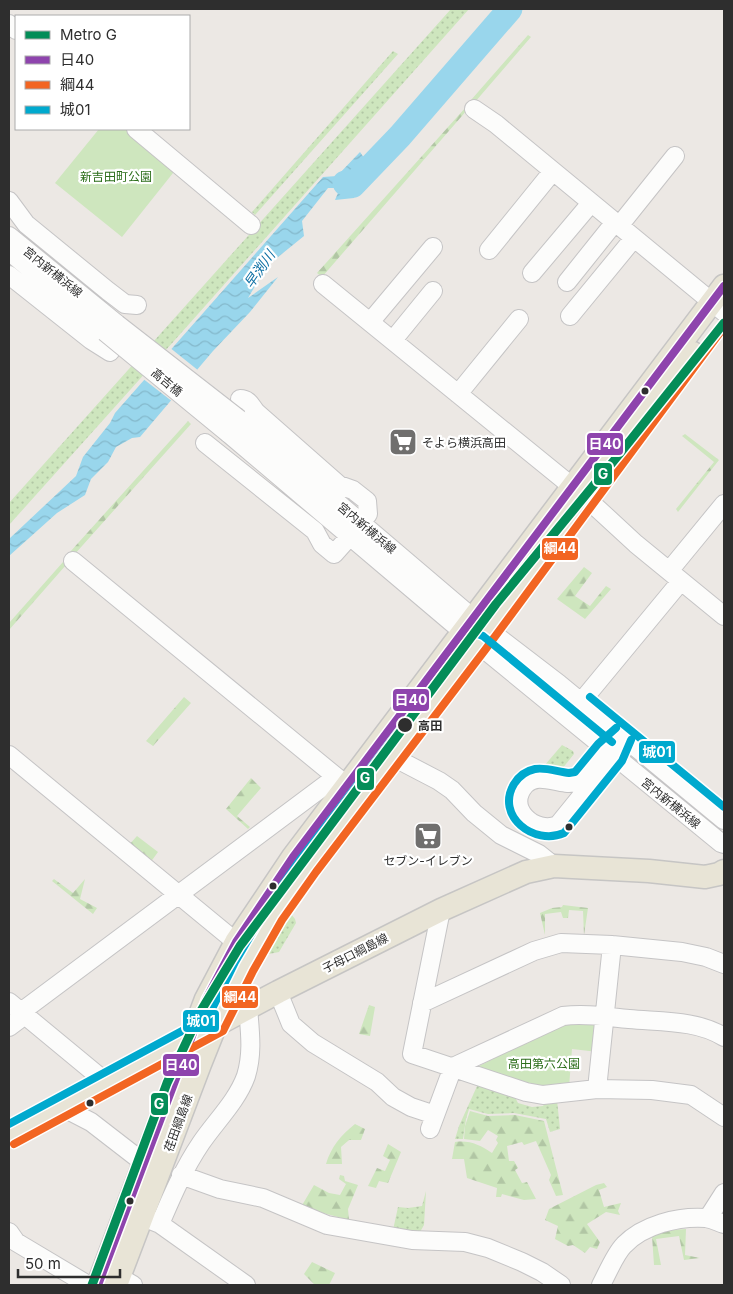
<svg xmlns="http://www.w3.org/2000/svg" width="733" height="1294" font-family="Inter,'Noto Sans JP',sans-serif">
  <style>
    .grass { fill: url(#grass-dots) }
    .forest { fill: url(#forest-firs) }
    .park { fill: #cee6be }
    .water { fill: url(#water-waves) }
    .pier { fill: #ece8e4 }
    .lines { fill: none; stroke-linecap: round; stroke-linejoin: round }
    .river { stroke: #99d6ec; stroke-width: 25 }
    .minor-casing { stroke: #c5c4c5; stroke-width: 20 }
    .major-casing { stroke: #c6c5c4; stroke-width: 25 }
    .minor { stroke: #fcfcfb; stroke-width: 18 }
    .major { stroke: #e8e4d6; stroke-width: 22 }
    .minor-bridge-casing { stroke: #c5c4c5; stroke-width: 20; stroke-linecap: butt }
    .minor-bridge { stroke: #fcfcfb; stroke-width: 18 }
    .bus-1-casing { stroke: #fff; stroke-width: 11 }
    .bus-2-casing { stroke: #fff; stroke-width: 11 }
    .bus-3-casing { stroke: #fff; stroke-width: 11 }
    .bus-1 { stroke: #8e44ad; stroke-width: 8 }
    .bus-2 { stroke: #f26522; stroke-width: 8 }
    .bus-3 { stroke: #00a9ce; stroke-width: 8 }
    .metro-1-casing { stroke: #fff; stroke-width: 12 }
    .metro-1 { stroke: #048d58; stroke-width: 9 }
    .bus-dot { fill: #2e2e2e; stroke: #fff; stroke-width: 2 }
    .labels { text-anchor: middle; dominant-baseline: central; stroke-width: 4.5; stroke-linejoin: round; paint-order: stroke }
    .park-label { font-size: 12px; fill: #2c6e1b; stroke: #fff }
    .street-label { font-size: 12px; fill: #2e2e2e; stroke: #fff }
    .poi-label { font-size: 12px; fill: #2e2e2e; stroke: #fff; text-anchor: start }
    .stop-label { font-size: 12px; font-weight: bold; fill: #2e2e2e; stroke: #fff; text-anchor: start }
    .water-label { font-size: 14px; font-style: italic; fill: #0d6fa3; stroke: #fff }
    .line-badge { stroke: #fff; stroke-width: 2 }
    .badge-label { font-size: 14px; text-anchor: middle; font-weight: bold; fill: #fff }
  </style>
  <defs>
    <pattern id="grass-dots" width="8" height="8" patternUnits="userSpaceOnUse" patternTransform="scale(1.25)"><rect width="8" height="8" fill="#cee6be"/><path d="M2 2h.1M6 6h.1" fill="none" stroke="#b1c6a4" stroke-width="1.8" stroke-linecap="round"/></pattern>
    <pattern id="forest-firs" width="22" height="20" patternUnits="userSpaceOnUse" patternTransform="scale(1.25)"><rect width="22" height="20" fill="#cee6be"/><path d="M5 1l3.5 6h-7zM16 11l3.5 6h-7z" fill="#b1c6a4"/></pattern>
    <pattern id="water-waves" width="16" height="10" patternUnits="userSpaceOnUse" patternTransform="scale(1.25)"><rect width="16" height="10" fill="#99d6ec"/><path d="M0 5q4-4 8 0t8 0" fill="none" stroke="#84b8cb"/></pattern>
  </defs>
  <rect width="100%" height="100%" fill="#ece8e4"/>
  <path class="grass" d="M 451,9 L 469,9 L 174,341 L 9,525 L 9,503 Z
    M 393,51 L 398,54 L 255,215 L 252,212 Z
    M 562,745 L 573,751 L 574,754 L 558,774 L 552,772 L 544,766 Z
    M 291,914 L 295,919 L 296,923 L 279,952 L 264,955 Z
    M 478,1084 L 513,1093 L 518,1103 L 532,1107 L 543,1106 L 547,1100 L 557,1100 L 560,1129 L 550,1132 L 546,1119 L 514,1113 L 488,1114 L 469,1109 L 466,1119 L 463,1139 L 455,1139 L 459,1126 Z
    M 426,1191 L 424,1225 L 420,1232 L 393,1230 L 398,1207 L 408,1208 L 422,1206 Z"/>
  <path class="forest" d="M 528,35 L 531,37 L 475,102 L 471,100 Z
    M 466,107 L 468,109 L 322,277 L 317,273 Z
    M 188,421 L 191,424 L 74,555 L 70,552 Z
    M 685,434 L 719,460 L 678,512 L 676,509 L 714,462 L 682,436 Z
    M 63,562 L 66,565 L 9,630 L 9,623 Z
    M 584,567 L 592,573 L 575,596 L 590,606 L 606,586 L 611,589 L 585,619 L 557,599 Z
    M 184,697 L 191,703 L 153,746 L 146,741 Z
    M 251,778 L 261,788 L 237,816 L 250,827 L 248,829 L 226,809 Z
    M 137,836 L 158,852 L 150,863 L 128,846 Z
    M 54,879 L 73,893 L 85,879 L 80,899 L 97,908 L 93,914 L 52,881 Z
    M 563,905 L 588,908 L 584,935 L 583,911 L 569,910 L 568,918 L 563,918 L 561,912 L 545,914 L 545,935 L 540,913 L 552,908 L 562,907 Z
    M 369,1005 L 375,1007 L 370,1036 L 359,1034 Z
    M 470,1111 L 488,1116 L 515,1115 L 544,1121 L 563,1195 L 556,1196 L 549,1180 L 551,1175 L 536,1141 L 524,1145 L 522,1142 L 507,1146 L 509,1161 L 514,1161 L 518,1168 L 515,1170 L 522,1183 L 527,1182 L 536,1199 L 524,1200 L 502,1194 L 501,1197 L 496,1197 L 497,1188 L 467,1178 L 464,1159 L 452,1159 L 455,1142 C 470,1140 480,1145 492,1153 L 498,1143 L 496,1140 L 498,1136 L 488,1130 L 480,1141 L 464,1139 L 465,1126 Z
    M 355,1124 L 365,1129 L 361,1140 L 349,1140 L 341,1147 L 342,1164 L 326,1164 C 331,1147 341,1135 355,1124 Z
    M 388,1144 L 401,1152 L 388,1183 L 379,1181 L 376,1188 L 368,1186 L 377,1168 L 385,1171 L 390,1160 L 383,1156 Z
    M 340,1175 L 344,1176 L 345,1181 L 358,1185 L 348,1209 L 349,1220 L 301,1207 L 314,1185 L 329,1193 L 340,1195 L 346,1184 L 339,1179 Z
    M 604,1183 L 607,1187 L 599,1190 L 604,1207 L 621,1203 L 618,1211 L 620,1215 L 606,1212 L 587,1224 L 600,1242 L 597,1249 L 590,1247 L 585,1253 L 573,1245 L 568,1246 L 555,1239 L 558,1226 L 545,1220 L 549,1209 L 596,1185 Z
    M 686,1229 L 685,1255 L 700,1258 L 684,1260 L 679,1236 L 656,1239 L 661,1265 L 654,1265 L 652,1236 L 659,1231 Z
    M 312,1262 L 335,1273 L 329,1285 L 315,1285 L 304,1274 Z"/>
  <path class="park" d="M 99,129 L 130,129 L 177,168 L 122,237 L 55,183 Z
    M 596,1022 L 598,1052 L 572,1049 L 569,1087 L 542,1089 L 479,1068 L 479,1066 L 564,1023 Z"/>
  <path class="water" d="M 360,152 L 374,172 L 354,198 L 335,200 L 340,188 L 328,188 L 302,221 L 304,236 L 267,266 L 248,298 L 278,277 L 250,312 L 213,351 L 140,437 L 132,438 L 116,447 L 108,462 L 91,479 L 85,495 L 57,513 L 9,556 L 9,539 L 76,476 L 83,457 L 110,423 L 115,413 L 323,177 L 337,176 Z"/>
  <path class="pier" d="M 169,347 L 199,371 L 173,402 L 142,378 Z"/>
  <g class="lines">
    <path class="river" d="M 345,183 L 353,185 L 400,136 L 510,9"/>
    <defs>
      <path id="minor" d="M 9,24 L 16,30
        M 474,109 L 496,124 L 724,312
        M 136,129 L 251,225
        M 9,201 L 26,224 L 108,291 L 125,304 L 137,305
        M 619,226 L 675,156
        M 9,236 L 117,324
        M 489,250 L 553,171
        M 9,251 L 105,332
        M 532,273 L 591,203
        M 9,275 L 91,340 L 110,352
        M 567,282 L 615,222
        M 323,284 L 585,497 L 636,544 L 724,616
        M 570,316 L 634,238
        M 371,321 L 433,247
        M 393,340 L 433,291
        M 458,394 L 519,319
        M 240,399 C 249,399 251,406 256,412 L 339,485 L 353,490 L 367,501 L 368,514 L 361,523
        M 239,419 L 473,618 L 559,684 L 724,820
        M 228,433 L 463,632 L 721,843 L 724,844
        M 205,443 L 315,531 L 322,544 L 334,554 L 350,536
        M 73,561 L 345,784
        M 669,571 L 724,504
        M 581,702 L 681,581
        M 622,736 L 614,756 L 558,825 C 535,835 505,808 525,785 C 539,770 560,787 576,782 C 586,780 598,759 605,751 C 610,746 616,741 622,736 Z
        M 9,755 L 236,942
        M 391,756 L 439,781 L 452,790 L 474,813 L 501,835 L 539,854 L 554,866
        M 441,910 L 412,1054 L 526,1092 L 543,1095 L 597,1089 L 652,1090 L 691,1095 L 724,1117
        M 278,992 L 291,1024 L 313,1043 L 377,1082 L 393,1097 L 411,1107 L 435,1115
        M 9,1002 L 107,1083
        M 422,1003 L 534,951 L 561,943 L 612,945 L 682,952 L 706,957 L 724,964
        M 21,1012 L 336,777
        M 9,1027 L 25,1015
        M 597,1089 L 612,945
        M 62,1107 L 91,1122 L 144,1163
        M 430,1129 L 453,1067 L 563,1016 C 586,1013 607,1017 629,1019 C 661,1022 697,1020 724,1037
        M 181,1175 L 220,1189 L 263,1198 L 327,1225 L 412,1240 L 465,1242 L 488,1248 L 522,1262 L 542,1272 L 561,1285
        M 708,1218 L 724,1193
        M 150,1220 L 160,1224 L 246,1285
        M 160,1224 C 172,1196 184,1168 201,1143 C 216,1121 237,1101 246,1076 C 253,1053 250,1032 248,1008
        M 9,1232 L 16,1242 L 88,1285
        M 119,1277 L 133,1285
        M 601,1285 C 607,1274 615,1254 624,1245 C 643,1225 678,1216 706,1218 C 712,1219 718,1222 724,1224"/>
      <path id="major" d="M 9,1135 L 278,992 L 441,910 L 526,872 L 554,866 L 649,871 L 705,877 L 719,874 L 724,871
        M 98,1285 L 206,999 L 236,942 L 293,857 L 724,286
        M 116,1285 L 200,1064 L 216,1024 L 244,966 L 274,915 L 308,866 L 477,644 L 693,353"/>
    </defs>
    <use href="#minor" class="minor-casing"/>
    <use href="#major" class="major-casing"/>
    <use href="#minor" class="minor"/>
    <use href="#major" class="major"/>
    <defs>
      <path id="minor-bridge" d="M 117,324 L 239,419
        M 105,332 L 228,433"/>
    </defs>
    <use href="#minor-bridge" class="minor-bridge-casing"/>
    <use href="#minor-bridge" class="minor-bridge"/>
    <defs>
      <path id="bus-1" d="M 98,1285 L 206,999 L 236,942 L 293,857 L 724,286"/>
      <path id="bus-2" d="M 14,1144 L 223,1031 L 253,971 L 282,920 L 316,872 L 485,650 L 724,327"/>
      <path id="bus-3" d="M 590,697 L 724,807
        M 616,728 L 598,744 L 575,772 L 569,773 C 558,772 546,767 535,769 C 525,771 519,776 514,784 C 495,816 534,846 564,833 L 622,761 L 631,740
        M 9,1124 L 208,1017 L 235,962 L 266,909 L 300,860 L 472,635 L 478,634 L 483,636 L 612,742"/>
    </defs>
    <use href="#bus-1" class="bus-1-casing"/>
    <use href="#bus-2" class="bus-2-casing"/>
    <use href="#bus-3" class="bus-3-casing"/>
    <use href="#bus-1" class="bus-1"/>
    <use href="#bus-2" class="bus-2"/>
    <use href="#bus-3" class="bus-3"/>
    <defs>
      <path id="metro-1" d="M 92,1285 L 167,1083 L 202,1009 L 240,946 L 496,604 L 621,452 L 724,323"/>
    </defs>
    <use href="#metro-1" class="metro-1-casing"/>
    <use href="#metro-1" class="metro-1"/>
  </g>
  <defs>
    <symbol id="supermarket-square" viewBox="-11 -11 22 22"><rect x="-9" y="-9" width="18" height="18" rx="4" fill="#706f6e" stroke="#fff"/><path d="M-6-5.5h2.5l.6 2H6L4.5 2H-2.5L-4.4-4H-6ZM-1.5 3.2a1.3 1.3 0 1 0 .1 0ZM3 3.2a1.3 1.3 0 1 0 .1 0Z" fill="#fff"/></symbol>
  </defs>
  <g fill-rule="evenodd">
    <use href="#supermarket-square" x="387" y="426" width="32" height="32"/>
    <use href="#supermarket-square" x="412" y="820" width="32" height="32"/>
  </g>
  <g class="bus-dot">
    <circle cx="645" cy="391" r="4.5"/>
    <circle cx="405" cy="725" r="8"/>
    <circle cx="569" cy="827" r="4.5"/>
    <circle cx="273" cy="886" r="4.5"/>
    <circle cx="90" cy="1103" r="4.5"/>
    <circle cx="130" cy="1201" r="4.5"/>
  </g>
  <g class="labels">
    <g class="park-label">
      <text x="116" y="176">新吉田町公園</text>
      <text x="544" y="1063">高田第六公園</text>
    </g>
    <g class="street-label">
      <text transform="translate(53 272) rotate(39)">宮内新横浜線</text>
      <text transform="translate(167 382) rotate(40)">高吉橋</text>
      <text transform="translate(367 528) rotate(40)">宮内新横浜線</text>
      <text transform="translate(671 803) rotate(39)">宮内新横浜線</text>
      <text transform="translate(355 953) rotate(-27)">子母口綱島線</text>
      <text transform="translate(178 1123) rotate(-70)">荏田綱島線</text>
    </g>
    <g class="poi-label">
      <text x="422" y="442">そよら横浜高田</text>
      <text x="428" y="860" text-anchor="middle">セブン-イレブン</text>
    </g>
    <g class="stop-label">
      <text x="418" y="725">高田</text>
    </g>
    <g class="water-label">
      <text transform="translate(259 269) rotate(-55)">早渕川</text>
    </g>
  </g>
  <g class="line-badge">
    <rect x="586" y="432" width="38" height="24" rx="5" fill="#8e44ad"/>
    <rect x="593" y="462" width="20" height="24" rx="5" fill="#048d58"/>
    <rect x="541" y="537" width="38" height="24" rx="5" fill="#f26522"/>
    <rect x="392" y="688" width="38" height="24" rx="5" fill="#8e44ad"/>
    <rect x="638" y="740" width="38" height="24" rx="5" fill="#00a9ce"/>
    <rect x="356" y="767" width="19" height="24" rx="5" fill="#048d58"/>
    <rect x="221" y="985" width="38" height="24" rx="5" fill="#f26522"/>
    <rect x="182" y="1009" width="38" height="24" rx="5" fill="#00a9ce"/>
    <rect x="162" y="1053" width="38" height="24" rx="5" fill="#8e44ad"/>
    <rect x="150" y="1092" width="19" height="24" rx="5" fill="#048d58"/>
  </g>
  <g class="badge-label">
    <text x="605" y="449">日40</text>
    <text x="603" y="479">G</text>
    <text x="560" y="553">綱44</text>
    <text x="411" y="705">日40</text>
    <text x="657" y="757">城01</text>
    <text x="365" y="783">G</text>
    <text x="240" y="1002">綱44</text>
    <text x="201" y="1026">城01</text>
    <text x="181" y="1070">日40</text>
    <text x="159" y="1109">G</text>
  </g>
  <rect width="733" height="1294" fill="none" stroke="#2e2e2e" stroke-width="20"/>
  <rect x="15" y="15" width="175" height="115" fill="#ffffff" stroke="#ababab"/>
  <rect x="25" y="31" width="25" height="8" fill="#048d58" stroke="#ababab"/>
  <text x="60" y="40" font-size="15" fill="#2e2e2e">Metro G</text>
  <rect x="25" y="56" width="25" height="8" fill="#8e44ad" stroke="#ababab"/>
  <text x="60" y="65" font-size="15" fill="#2e2e2e">日40</text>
  <rect x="25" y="81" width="25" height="8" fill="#f26522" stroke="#ababab"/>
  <text x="60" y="90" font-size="15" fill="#2e2e2e">綱44</text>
  <rect x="25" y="106" width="25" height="8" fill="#00a9ce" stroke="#ababab"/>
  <text x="60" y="115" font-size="15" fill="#2e2e2e">城01</text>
  <path d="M18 1269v8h102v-8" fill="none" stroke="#2e2e2e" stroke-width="2.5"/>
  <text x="25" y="1269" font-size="15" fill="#2e2e2e" stroke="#ffffff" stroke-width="4" paint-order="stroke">50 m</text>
</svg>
